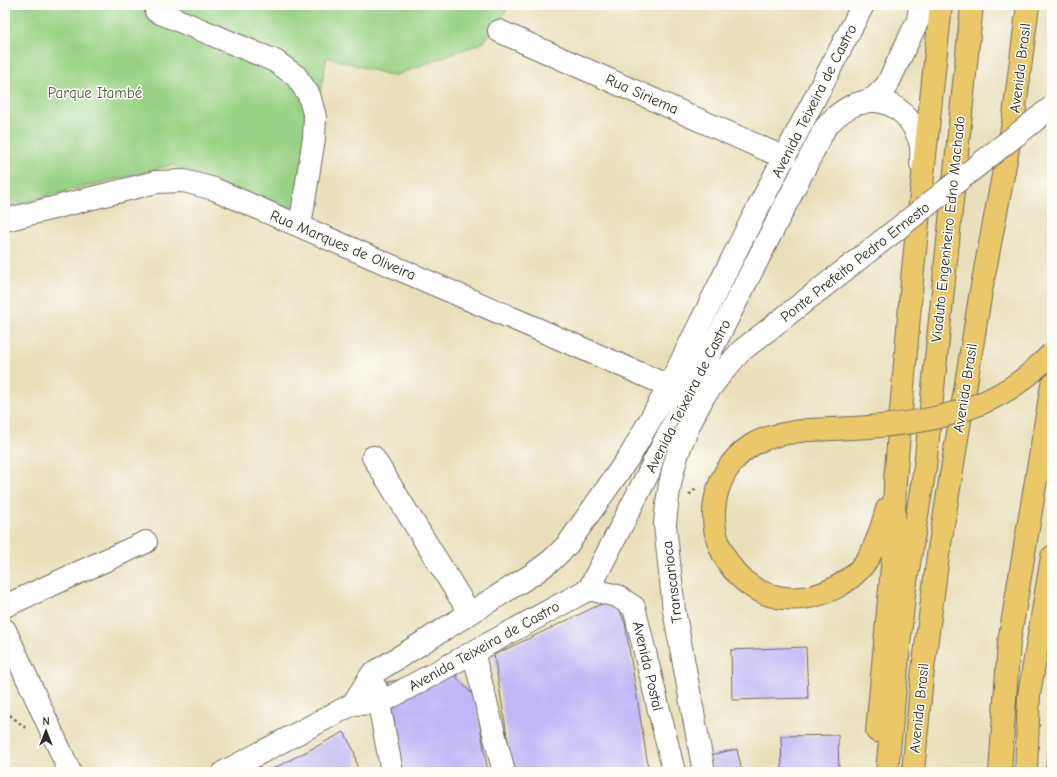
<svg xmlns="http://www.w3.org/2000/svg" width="1057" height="777" font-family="'Comic Neue',sans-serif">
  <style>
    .green { fill: #99d285; stroke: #627e58 }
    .building { fill: #c1b7f6 }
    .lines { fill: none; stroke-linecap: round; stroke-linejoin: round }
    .minor-casing { stroke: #6e6a5d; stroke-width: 24 }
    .highway-casing { stroke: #6e6a5d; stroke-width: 24 }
    .path { stroke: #6e6a5d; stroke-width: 2.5; stroke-dasharray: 3 3; stroke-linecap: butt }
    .minor { stroke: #fff; stroke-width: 22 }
    .highway { stroke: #eac769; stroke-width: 22 }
    .minor-bridge-casing { stroke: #6e6a5d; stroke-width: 24; stroke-linecap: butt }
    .highway-bridge-casing { stroke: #6e6a5d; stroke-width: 24; stroke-linecap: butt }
    .minor-bridge { stroke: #fff; stroke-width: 22 }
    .highway-bridge { stroke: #eac769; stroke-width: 22 }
    .labels { text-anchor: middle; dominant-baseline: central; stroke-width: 3; stroke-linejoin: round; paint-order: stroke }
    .street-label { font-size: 15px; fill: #2b2b2b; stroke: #fdfcf7 }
    .park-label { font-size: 15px; fill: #4c5d46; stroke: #fdfcf7 }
  </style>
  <rect width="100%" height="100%" fill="#fdfcf7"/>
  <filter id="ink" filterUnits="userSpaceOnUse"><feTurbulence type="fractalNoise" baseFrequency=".025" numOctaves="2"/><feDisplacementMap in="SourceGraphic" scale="8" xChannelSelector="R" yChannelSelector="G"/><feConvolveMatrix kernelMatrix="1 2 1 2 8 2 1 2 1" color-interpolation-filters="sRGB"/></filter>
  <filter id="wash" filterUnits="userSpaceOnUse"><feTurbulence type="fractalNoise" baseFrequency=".012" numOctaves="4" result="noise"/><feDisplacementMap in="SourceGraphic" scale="16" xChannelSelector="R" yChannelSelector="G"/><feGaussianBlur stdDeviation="0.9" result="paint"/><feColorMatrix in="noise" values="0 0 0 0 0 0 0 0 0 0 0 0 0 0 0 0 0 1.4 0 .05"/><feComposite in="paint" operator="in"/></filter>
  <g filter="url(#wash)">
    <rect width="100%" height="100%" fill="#e9dfba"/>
    <path class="green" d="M 5,5 L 510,5 L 484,42 L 393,76 L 327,57 L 296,214 L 172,165 L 5,207 Z"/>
    <g id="blocks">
      <path class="building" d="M 616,602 L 625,623 L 649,772 L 513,772 L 494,655 L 599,605 Z
        M 806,647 L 808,698 L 732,700 L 731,650 Z
        M 456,669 L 457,678 L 475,697 L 488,772 L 403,772 L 387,682 Z
        M 344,732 L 354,751 L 358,772 L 267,772 Z
        M 1051,732 L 1052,772 L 1045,772 Z
        M 838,735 L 839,772 L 782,772 L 781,736 Z
        M 737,749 L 742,772 L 714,772 L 710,755 Z
        M 252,768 L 263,772 L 241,772 Z"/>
    </g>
  </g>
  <g filter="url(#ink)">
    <use href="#blocks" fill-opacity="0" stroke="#6e6a5d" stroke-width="1"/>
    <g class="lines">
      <defs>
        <path id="minor" d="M 156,11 L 275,61 L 296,76 L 309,95 L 315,117 L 314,138 L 300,226
          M 499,31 L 785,158
          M 862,103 L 874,98 L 887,85 L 918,20 L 920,5
          M 5,220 L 156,182 L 184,181 L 214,189 L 669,386
          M 704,396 L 721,374 L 741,351 L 887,237
          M 373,457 L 469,612
          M 665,525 L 674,610 L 704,772
          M 589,589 L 617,596 L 634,607 L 674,772
          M 5,606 L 146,542
          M 5,630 L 70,772
          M 473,652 L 504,772
          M 376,688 L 392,772
          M 353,704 L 372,674 L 533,574 L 552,560 L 568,544 L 631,454 L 669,386 L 743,237 L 863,5
          M 224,772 L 353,704 L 380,703 L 589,589 L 825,128 C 856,89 903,91 920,142 C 922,148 921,157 921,164"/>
        <path id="highway" d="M 807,430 C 789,433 768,435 752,445 C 706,474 701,540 741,578 C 776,612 835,601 864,564 C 876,548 881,529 887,509
          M 877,731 L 893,556 L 895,481 L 913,269 L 941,5
          M 887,772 L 904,594 L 925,467 L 972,5
          M 913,772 L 922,677 L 938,556 L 981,291 L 1013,123 L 1028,5
          M 1000,772 L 1009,642 L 1052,385
          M 1026,772 L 1029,695 L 1052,557"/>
      </defs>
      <use href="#minor" class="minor-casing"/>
      <use href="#highway" class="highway-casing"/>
      <path class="path" d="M 689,495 L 698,487
        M 5,711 L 28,730"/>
      <use href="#minor" class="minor"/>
      <use href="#highway" class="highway"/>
      <defs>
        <path id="minor-bridge" d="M 887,237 L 1052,107
          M 665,525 C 669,472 678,443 704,396"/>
        <path id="highway-bridge" d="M 807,430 C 885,427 974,425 1034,370 C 1040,364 1047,359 1052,353"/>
      </defs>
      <use href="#minor-bridge" class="minor-bridge-casing"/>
      <use href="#highway-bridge" class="highway-bridge-casing"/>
      <use href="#minor-bridge" class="minor-bridge"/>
      <use href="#highway-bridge" class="highway-bridge"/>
    </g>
  </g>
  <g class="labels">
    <g class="street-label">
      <text transform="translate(1020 68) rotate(-83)">Avenida Brasil</text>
      <text transform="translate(642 94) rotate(24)">Rua Siriema</text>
      <text transform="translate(814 101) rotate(-63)">Avenida Teixeira de Castro</text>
      <text transform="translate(948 229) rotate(-84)">Viaduto Engenheiro Edno Machado</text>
      <text transform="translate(343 245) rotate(23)">Rua Marques de Oliveira</text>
      <text transform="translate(855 262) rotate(-38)">Ponte Prefeito Pedro Ernesto</text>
      <text transform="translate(965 388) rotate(-81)">Avenida Brasil</text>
      <text transform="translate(688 396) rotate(-63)">Avenida Teixeira de Castro</text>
      <text transform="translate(672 582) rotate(-97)">Transcarioca</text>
      <text transform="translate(484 646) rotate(-29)">Avenida Teixeira de Castro</text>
      <text transform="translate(648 666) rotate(77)">Avenida Postal</text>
      <text transform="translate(919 708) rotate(-84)">Avenida Brasil</text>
    </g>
    <g class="park-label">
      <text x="95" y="93">Parque Itambé</text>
    </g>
  </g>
  <rect width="1057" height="777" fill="none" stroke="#fdfcf7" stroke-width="20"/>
  <g transform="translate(46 731)" stroke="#fdfcf7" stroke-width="3" paint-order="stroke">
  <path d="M0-3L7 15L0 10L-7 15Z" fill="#2b2b2b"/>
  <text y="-6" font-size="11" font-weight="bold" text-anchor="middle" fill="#2b2b2b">N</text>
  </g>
</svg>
